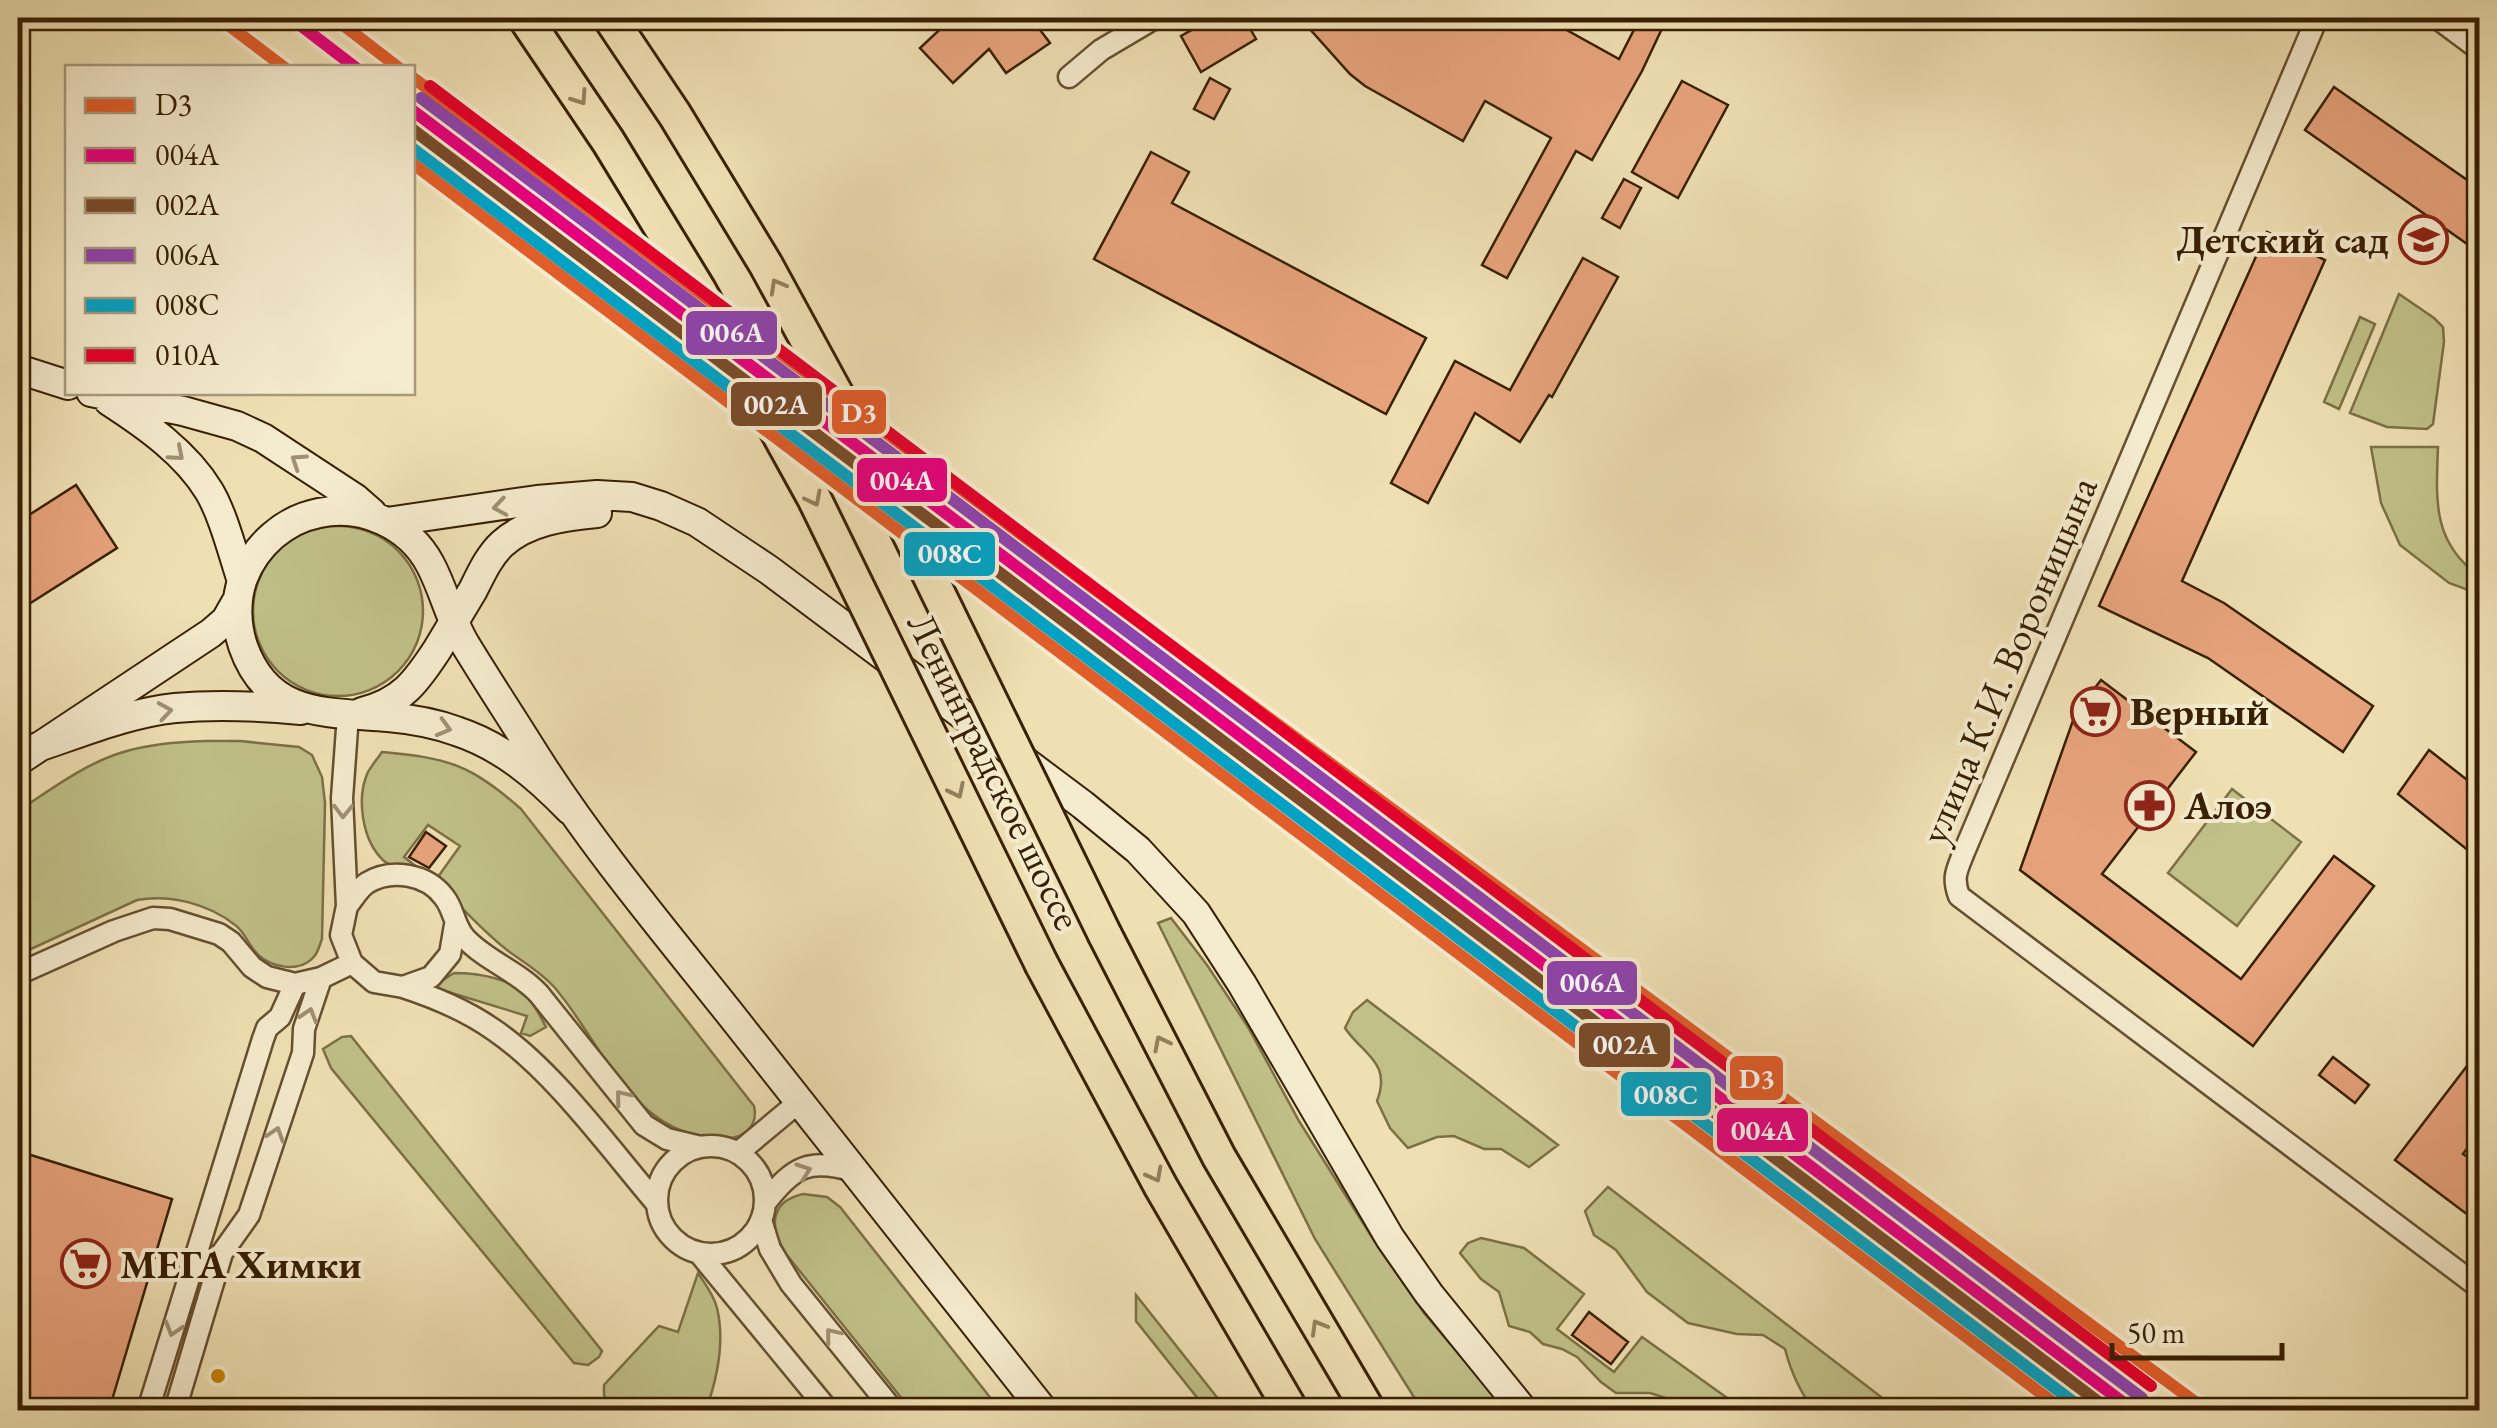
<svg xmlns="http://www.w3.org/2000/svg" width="2497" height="1428" font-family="'EB Garamond',serif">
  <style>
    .green { fill: #c0c088; stroke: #7c7046; stroke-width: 2.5 }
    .building { fill: #e7a37c; stroke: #382003; stroke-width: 2.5 }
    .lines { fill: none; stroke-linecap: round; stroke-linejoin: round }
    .minor-casing { stroke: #66502f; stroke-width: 25 }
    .secondary-casing { stroke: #382003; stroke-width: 32 }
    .trunk-casing { stroke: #382003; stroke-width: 38 }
    .minor { stroke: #f5ebce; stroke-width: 20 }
    .secondary { stroke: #f5ebce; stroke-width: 28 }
    .trunk { stroke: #efe0b4; stroke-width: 32 }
    .trunk-bridge-casing { stroke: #382003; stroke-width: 38; stroke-linecap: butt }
    .trunk-bridge { stroke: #efe0b4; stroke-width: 32 }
    .rail-1-casing { stroke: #f5ebce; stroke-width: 20 }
    .rail-2-casing { stroke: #f5ebce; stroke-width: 20 }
    .rail-3-casing { stroke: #f5ebce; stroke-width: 20 }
    .rail-4-casing { stroke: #f5ebce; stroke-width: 20 }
    .rail-5-casing { stroke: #f5ebce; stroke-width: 20 }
    .rail-6-casing { stroke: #f5ebce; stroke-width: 20 }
    .rail-1 { stroke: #e15d29; stroke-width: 12 }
    .rail-2 { stroke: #e5007d; stroke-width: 12 }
    .rail-3 { stroke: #7a4b2a; stroke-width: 12 }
    .rail-4 { stroke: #8e44ad; stroke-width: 12 }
    .rail-5 { stroke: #03a2c4; stroke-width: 12 }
    .rail-6 { stroke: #e4002b; stroke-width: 12 }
    .oneway { stroke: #94805c }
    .oneway2 { stroke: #a09073 }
    .bus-dot { fill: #c78401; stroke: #f5ebce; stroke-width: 4 }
    .labels { text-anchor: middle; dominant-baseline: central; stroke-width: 8; stroke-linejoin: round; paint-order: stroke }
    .poi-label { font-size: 40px; font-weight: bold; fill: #382003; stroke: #f5ebce; text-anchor: start }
    .street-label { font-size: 40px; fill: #382003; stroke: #f5ebce }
    .line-badge { stroke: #f5ebce; stroke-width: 4 }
    .badge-label { font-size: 28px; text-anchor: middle; font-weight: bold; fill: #fff }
  </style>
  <rect width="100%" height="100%" fill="#efe0b4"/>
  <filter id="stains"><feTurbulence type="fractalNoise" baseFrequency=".002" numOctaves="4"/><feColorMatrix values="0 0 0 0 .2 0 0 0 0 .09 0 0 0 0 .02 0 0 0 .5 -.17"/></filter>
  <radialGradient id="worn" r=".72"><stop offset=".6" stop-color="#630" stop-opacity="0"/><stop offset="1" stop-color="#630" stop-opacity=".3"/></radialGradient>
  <path class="green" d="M 2399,294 L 2434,318 L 2443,327 L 2444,342 L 2433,424 L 2427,429 L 2387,427 L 2350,413 Z
    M 2360,317 L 2375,324 L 2339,409 L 2324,402 Z
    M 2371,447 L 2438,447 C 2436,500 2432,542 2479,576 L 2479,594 L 2449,583 L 2400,545 L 2381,503 Z
    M253 611a85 85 0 1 1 170 0a85 85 0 1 1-170 0Z
    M 206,741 L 240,741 L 299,747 L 312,755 L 322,777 L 325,803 L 322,939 C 320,944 319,949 316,954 C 302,975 267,968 254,950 C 247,942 244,931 235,925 C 209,904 170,894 137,900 L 18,955 L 18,811 C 50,790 83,765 120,753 C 148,744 177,742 206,741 Z
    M 382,752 C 448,758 470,764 521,809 L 754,1106 C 757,1119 752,1130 739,1136 C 729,1140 719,1138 709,1137 C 630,1130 600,1040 555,988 C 541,972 523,962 507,950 C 481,930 459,904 435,881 L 460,846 L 428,825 L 404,857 L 422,871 C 410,870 393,868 384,861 C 362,841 356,798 368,772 C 372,765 378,758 382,752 Z
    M 2232,789 L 2301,842 L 2237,926 L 2168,873 Z
    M 1171,918 L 1207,965 L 1248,1027 L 1299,1121 L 1378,1247 L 1424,1313 L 1506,1410 L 1422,1410 L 1315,1239 L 1158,923 Z
    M 454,973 C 478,973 513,978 529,999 C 536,1007 541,1018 546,1027 L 530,1036 L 521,1033 L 527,1016 L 432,987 Z
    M 1367,1000 L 1558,1145 L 1529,1167 L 1501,1149 L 1484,1149 L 1454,1136 L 1437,1137 L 1408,1148 L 1390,1128 L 1377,1101 C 1392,1062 1363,1055 1345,1028 L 1353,1012 Z
    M 351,1036 L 602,1351 L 599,1357 L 588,1365 L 574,1363 L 331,1068 L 323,1049 L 342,1037 Z
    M 1608,1187 L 1898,1410 L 1814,1410 C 1799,1391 1791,1372 1785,1349 L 1763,1335 L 1737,1334 L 1688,1323 L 1647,1292 L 1616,1250 L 1594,1235 L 1585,1211 Z
    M 803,1194 L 827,1197 L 840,1207 L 1000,1410 L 911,1410 L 786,1254 C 770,1229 768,1202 803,1194 Z
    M 1481,1238 L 1524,1248 L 1584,1294 L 1557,1329 L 1614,1372 L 1642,1337 L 1744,1410 L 1676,1410 L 1666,1398 L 1650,1393 L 1616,1393 L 1601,1382 L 1577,1357 L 1562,1349 L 1543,1344 L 1530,1332 L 1509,1326 L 1499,1292 L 1481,1279 L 1460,1253 L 1468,1243 Z
    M 698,1273 C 705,1284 714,1295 717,1308 C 725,1341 717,1379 706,1410 L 612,1410 L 604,1395 L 604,1385 L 659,1326 L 678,1332 Z
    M 1136,1295 L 1227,1410 L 1207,1410 L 1136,1321 Z"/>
  <path class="building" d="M 952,18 L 1031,18 L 1050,43 L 1006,73 L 989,49 L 953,83 L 920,48 Z
    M 1213,18 L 1244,18 L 1256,39 L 1201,72 L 1181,36 Z
    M 1300,18 L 1545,18 L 1619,59 L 1640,18 L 1667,18 L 1642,71 L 1592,160 L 1576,151 L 1507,278 L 1482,265 L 1551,138 L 1485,101 L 1463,141 L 1365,86 L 1350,74 Z
    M 1210,78 L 1230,89 L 1214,119 L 1194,109 Z
    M 1682,81 L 1728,105 L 1678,198 L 1632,172 Z
    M 2334,87 L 2480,189 L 2480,233 L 2470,246 L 2305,130 Z
    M 1151,152 L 1189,172 L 1172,203 L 1426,338 L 1386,414 L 1094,259 Z
    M 1624,179 L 1641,188 L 1620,228 L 1602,218 Z
    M 2267,232 L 2325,260 L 2182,581 L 2224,603 L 2373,706 L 2343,752 L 2208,658 L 2099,606 Z
    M 1583,258 L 1618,277 L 1552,397 L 1549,395 L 1520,442 L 1475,413 L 1428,503 L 1391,483 L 1455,361 L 1510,390 Z
    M 76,485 L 117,548 L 18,611 L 18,522 Z
    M 2101,680 L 2196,752 L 2102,874 L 2241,979 L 2334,856 L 2374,886 L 2253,1046 L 2020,870 L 2076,712 Z
    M 2429,750 L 2480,790 L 2480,860 L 2398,794 Z
    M 426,832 L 446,846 L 429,868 L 409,857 Z
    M 2480,1049 L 2480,1131 L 2463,1154 L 2480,1166 L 2480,1224 L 2395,1160 Z
    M 2333,1057 L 2369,1085 L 2355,1103 L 2319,1075 Z
    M 18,1151 L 172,1199 L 109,1410 L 18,1410 Z
    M 1589,1312 L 1628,1342 L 1611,1364 L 1572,1335 Z"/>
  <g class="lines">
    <defs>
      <path id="minor" d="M 2317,18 L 1964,852 C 1957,870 1952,877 1959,896 L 2480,1288
        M 2437,18 L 2480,50
        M 1069,77 L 1101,50 L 1155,18
        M 348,715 L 342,798 L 347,906 L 341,935 L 352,963 L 374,982 L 403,987 L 431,977 L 450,954 L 455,925
        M 347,906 C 353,899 359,888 367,883 C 391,868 427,874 444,897 C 454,909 454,926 465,938 C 486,961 518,971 539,994 L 644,1125 L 667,1139 L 701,1147
        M 18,974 L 114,931 L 153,918 L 170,919 L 219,934 L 231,942 L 252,967 L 267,977 L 295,984 L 321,978 L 352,963
        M 403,987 C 434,997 467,1011 494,1030 C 553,1070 610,1149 657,1204
        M657 1200a54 54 0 1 1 108 0a54 54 0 1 1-108 0Z
        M 739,1152 L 799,1102
        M 766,1202 C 794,1166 809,1158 854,1171
        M 761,1220 L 770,1249 L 791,1284 L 893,1410
        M 699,1253 L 828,1410
        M 148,1410 L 263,1039 L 267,1028 L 280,1017 L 295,984
        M 175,1410 L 222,1253 L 249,1215 L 303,1053 L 304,1029 L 321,978"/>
      <path id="secondary" d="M 18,369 L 68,385
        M 91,392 L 183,411 L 237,426 L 263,438 L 356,499 L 372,513
        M 109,401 C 146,425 186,453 209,491 C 223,514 233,554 242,581
        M 387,522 L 537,500 L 597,495 L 632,497 L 661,506 L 697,522 L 769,570 L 1083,805 L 1138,850 L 1196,913 L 1242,984 L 1390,1238 L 1429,1294 L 1523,1410
        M 362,712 C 402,702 416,682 437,650 C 449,630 461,610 473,590 C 481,574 489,556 502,544 C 527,521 564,516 597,513
        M 38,747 C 83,732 128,713 175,708 C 217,704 259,706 301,710
        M 18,761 L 211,633 L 226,620 L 238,599
        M 570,810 C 537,776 502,746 456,731 C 434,723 411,719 388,717 C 327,712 268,718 243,646 C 236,625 235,600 243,578 C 256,545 284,520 319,513 C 363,504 409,525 430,564 C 444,590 450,619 465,644 C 488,682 512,718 535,755 C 594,848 666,933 735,1020 C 837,1150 940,1280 1043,1410"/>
      <path id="trunk" d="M 1105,935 L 1219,1157 L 1368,1410
        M 1042,965 L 1161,1187 L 1291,1410"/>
    </defs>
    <use href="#minor" class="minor-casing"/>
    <use href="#secondary" class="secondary-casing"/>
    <use href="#trunk" class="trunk-casing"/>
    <use href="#minor" class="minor"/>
    <use href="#secondary" class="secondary"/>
    <use href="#trunk" class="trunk"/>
    <defs>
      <path id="trunk-bridge" d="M 525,18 L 608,141 L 699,290 L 814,498 L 1042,965
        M 610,18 L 675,115 L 766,265 L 881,476 L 1105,935"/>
    </defs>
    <use href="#trunk-bridge" class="trunk-bridge-casing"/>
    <use href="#trunk-bridge" class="trunk-bridge"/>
    <defs>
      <path id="rail-1" d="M 219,18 L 285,68
        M 334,18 L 399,68
        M 412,77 L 1082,580 L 2206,1410
        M 412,163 L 2063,1410"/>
      <path id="rail-2" d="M 291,18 L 356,68
        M 412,110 L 2133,1410"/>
      <path id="rail-3" d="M 412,129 L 2109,1410"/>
      <path id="rail-4" d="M 421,98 L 2142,1398"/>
      <path id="rail-5" d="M 412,148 L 2084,1410"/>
      <path id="rail-6" d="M 430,86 L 2151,1386"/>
    </defs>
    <use href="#rail-1" class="rail-1-casing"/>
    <use href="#rail-2" class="rail-2-casing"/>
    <use href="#rail-3" class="rail-3-casing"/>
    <use href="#rail-4" class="rail-4-casing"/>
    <use href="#rail-5" class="rail-5-casing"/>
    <use href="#rail-6" class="rail-6-casing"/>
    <use href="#rail-1" class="rail-1"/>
    <use href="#rail-2" class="rail-2"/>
    <use href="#rail-3" class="rail-3"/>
    <use href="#rail-4" class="rail-4"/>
    <use href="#rail-5" class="rail-5"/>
    <use href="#rail-6" class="rail-6"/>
  </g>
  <defs><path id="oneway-chevron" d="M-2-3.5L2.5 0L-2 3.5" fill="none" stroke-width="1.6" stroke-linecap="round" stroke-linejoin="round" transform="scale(2.5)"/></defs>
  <g class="oneway">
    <use href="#oneway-chevron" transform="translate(580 98) rotate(56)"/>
    <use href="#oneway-chevron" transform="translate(777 286) rotate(-119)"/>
    <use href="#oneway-chevron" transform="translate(814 499) rotate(63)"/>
    <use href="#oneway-chevron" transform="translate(957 791) rotate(64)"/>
    <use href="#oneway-chevron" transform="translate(1161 1043) rotate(-117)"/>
    <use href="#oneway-chevron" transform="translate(1155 1175) rotate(62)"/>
    <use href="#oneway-chevron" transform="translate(1318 1327) rotate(-120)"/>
  </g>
  <g class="oneway2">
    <use href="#oneway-chevron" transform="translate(177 454) rotate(41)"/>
    <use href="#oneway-chevron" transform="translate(298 461) rotate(-147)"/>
    <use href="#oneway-chevron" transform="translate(500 507) rotate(171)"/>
    <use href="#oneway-chevron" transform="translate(165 711) rotate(-9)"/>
    <use href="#oneway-chevron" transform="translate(444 728) rotate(16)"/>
    <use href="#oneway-chevron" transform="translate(343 811) rotate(91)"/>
    <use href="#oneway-chevron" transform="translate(309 1015) rotate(-73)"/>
    <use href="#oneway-chevron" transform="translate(622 1097) rotate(-129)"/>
    <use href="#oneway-chevron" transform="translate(276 1134) rotate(-72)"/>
    <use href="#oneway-chevron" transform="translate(804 1171) rotate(-20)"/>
    <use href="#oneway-chevron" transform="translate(173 1329) rotate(107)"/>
    <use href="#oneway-chevron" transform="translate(832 1335) rotate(-129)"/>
  </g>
  <defs>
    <symbol id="school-ring" viewBox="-11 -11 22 22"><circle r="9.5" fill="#f5ebce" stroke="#8f2418" stroke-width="1.5"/><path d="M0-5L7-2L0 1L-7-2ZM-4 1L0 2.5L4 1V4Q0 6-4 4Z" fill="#8f2418"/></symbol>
    <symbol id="supermarket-ring" viewBox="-11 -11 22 22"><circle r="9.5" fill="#f5ebce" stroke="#8f2418" stroke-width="1.5"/><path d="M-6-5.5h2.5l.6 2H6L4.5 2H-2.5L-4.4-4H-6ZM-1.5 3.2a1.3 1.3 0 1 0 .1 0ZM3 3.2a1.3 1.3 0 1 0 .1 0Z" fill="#8f2418"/></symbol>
    <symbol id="pharmacy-ring" viewBox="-11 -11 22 22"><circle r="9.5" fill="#f5ebce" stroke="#8f2418" stroke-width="1.5"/><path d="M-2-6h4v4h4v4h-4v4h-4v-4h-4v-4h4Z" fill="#8f2418"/></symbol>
  </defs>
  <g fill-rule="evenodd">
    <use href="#school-ring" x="2396" y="212" width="55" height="55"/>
    <use href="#supermarket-ring" x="2068" y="684" width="55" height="55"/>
    <use href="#pharmacy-ring" x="2122" y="778" width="55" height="55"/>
    <use href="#supermarket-ring" x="58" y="1236" width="55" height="55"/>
  </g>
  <circle class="bus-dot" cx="218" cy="1376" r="9"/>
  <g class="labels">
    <g class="poi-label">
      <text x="2389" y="239" text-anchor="end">Детский сад</text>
      <text x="2130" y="711">Верный</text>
      <text x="2184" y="805">Алоэ</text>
      <text x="120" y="1264">МЕГА Химки</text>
    </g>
    <g class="street-label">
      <text transform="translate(2008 660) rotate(-67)">улица К.И. Вороницына</text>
      <text transform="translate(995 771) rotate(64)">Ленинградское шоссе</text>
    </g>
  </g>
  <g class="line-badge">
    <rect x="684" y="309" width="95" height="48" rx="10" fill="#8e44ad"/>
    <rect x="729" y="380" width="95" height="48" rx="10" fill="#7a4b2a"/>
    <rect x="830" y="388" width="58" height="48" rx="10" fill="#e15d29"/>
    <rect x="855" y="456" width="94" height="48" rx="10" fill="#e5007d"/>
    <rect x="902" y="530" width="95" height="48" rx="10" fill="#03a2c4"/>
    <rect x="1545" y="959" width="94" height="48" rx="10" fill="#8e44ad"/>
    <rect x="1577" y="1021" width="95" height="48" rx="10" fill="#7a4b2a"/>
    <rect x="1728" y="1054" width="57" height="48" rx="10" fill="#e15d29"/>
    <rect x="1619" y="1070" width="94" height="48" rx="10" fill="#03a2c4"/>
    <rect x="1715" y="1106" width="95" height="48" rx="10" fill="#e5007d"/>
  </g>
  <g class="badge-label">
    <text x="732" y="342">006А</text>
    <text x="776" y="414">002А</text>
    <text x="859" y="422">D3</text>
    <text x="902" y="490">004А</text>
    <text x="950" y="563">008С</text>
    <text x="1592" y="992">006А</text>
    <text x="1625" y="1054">002А</text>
    <text x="1757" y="1088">D3</text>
    <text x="1666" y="1104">008С</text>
    <text x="1763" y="1140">004А</text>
  </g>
  <rect width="2497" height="1428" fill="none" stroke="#efe0b4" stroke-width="60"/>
  <rect x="20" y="20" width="2457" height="1388" fill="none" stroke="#382003" stroke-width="5"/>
  <rect x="30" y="30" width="2437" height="1368" fill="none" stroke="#382003" stroke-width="2.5"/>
  <rect x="65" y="65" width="350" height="330" fill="#f5ebce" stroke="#a99a7d" stroke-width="2.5"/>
  <rect x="85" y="98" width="50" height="15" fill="#e15d29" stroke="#a99a7d" stroke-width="2.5"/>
  <text x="155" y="115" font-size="30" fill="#382003">D3</text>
  <rect x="85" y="148" width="50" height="15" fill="#e5007d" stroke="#a99a7d" stroke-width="2.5"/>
  <text x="155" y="165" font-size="30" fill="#382003">004А</text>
  <rect x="85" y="198" width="50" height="15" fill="#7a4b2a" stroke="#a99a7d" stroke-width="2.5"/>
  <text x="155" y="215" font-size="30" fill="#382003">002А</text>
  <rect x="85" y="248" width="50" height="15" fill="#8e44ad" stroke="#a99a7d" stroke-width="2.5"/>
  <text x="155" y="265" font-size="30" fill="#382003">006А</text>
  <rect x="85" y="298" width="50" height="15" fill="#03a2c4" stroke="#a99a7d" stroke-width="2.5"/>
  <text x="155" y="315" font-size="30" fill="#382003">008С</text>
  <rect x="85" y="348" width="50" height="15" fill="#e4002b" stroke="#a99a7d" stroke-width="2.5"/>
  <text x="155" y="365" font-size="30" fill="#382003">010А</text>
  <path d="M2112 1343v15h170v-15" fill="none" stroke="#382003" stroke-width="5"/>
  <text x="2127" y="1343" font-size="30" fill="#382003" stroke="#f5ebce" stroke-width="8" paint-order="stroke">50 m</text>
  <rect width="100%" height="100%" filter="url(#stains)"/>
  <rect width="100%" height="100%" fill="url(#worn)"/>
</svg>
